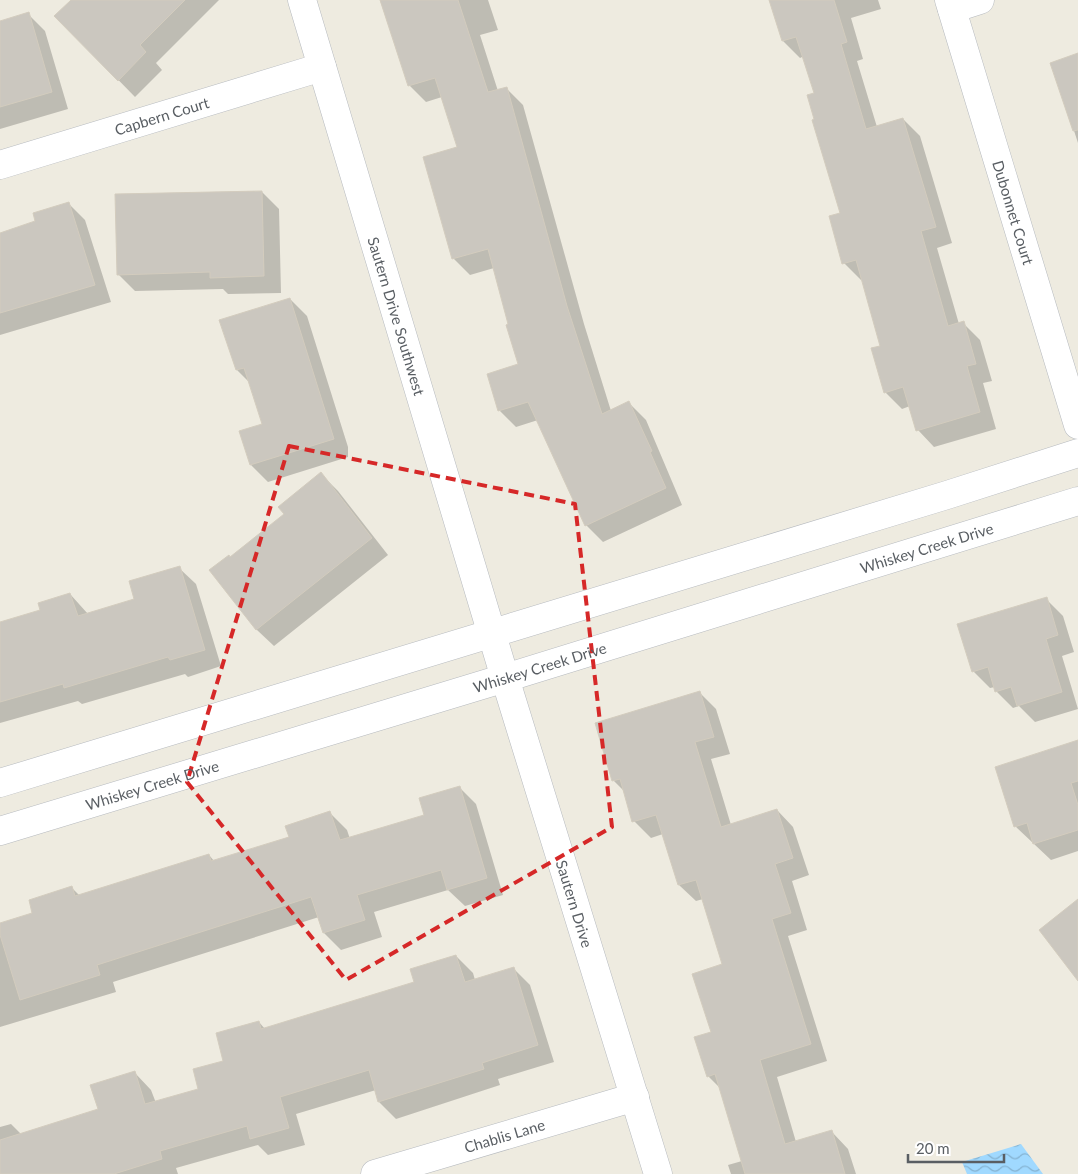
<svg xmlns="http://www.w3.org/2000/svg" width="1078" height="1174" font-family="Lato,sans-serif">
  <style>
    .water { fill: url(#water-waves) }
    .shadow { fill: #0003 }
    .building { fill: #cbc7bf; stroke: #d3ccbe }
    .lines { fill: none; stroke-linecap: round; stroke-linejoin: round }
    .minor-casing { stroke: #b6babf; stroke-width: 29 }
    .minor { stroke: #fff; stroke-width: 28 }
    .marked { fill: none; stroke: #d62828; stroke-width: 4; stroke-dasharray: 10 6; stroke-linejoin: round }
    .labels { text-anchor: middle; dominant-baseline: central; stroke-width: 4.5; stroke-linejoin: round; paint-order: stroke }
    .street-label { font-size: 15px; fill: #595e63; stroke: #fff }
  </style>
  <defs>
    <pattern id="water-waves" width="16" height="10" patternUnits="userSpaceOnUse" patternTransform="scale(1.25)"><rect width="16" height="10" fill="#a0d9ff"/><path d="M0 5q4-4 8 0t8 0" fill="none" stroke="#85b3d2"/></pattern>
  </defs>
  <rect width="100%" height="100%" fill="#eeebe0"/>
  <path class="water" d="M 1021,1144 L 1043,1174 L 967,1174 L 962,1162 Z"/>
  <path class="shadow" d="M 72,0 L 219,0 L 156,63 L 162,70 L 135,97 L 56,16 Z
    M 380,0 L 488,0 L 498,30 L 480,35 L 498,91 L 506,88 L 523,105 L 584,324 L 611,411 L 629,403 L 646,420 L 682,505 L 603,542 L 586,525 L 538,420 L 516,427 L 499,410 L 520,365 L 494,268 L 470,275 L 453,258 L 458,147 L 442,97 L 426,102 L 409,85 Z
    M 771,0 L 878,0 L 881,9 L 851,18 L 863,59 L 857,61 L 877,127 L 903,119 L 920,136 L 952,243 L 937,248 L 959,324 L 963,323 L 980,340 L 992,381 L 983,383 L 996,429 L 934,447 L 918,430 L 910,406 L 902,409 L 885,392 L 881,347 L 863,279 L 861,280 L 844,263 L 842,214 L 816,120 L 816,94 L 804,56 L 800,58 L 783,41 Z
    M 28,14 L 45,31 L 68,109 L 0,129 L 0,22 Z
    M 1078,55 L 1078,143 L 1052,63 Z
    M 262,192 L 279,209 L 281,293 L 228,294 L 223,289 L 135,291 L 118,274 Z
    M 68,203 L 85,220 L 111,302 L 0,335 L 0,234 L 37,222 Z
    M 290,299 L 307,316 L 348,447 L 348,457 L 268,482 L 251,465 L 263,425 L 250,383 L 237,370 L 221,321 Z
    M 321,474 L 338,491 L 388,555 L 274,646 L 257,630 L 211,571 L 231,558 L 285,514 Z
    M 179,568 L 196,584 L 221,666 L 188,677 L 185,674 L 82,704 L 78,701 L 0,723 L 0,623 L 42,611 L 70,594 L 88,614 L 135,600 Z
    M 1046,599 L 1063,616 L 1074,652 L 1062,656 L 1078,709 L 1035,722 L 1019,706 L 1013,708 L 996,691 L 995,687 L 990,688 L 973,671 Z
    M 699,692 L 716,709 L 730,754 L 711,759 L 731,825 L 777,810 L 793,827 L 809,875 L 792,881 L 807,930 L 788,936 L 827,1061 L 777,1077 L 796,1142 L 832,1132 L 848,1149 L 856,1174 L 731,1174 L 728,1165 L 742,1161 L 721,1089 L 708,1076 L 724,965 L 703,899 L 696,901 L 679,885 L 663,834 L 651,838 L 634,821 L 625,792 L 613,780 Z
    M 1078,742 L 1078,851 L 1051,860 L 1015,826 Z
    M 459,787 L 476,804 L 503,895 L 465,906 L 448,890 L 374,912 L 382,937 L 341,950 L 324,933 L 319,917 L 113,982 L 116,992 L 0,1027 L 0,925 L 34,914 L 72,888 L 80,896 L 209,855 L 215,862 L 290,837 L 330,813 L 347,830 L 350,839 L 425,816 Z
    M 456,956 L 473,973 L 475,980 L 513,968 L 530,985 L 554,1062 L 498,1079 L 500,1085 L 396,1119 L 379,1102 L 376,1090 L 296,1114 L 305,1145 L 268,1155 L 258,1145 L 176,1168 L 178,1174 L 0,1174 L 0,1127 L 11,1124 L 21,1134 L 99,1110 L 135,1073 L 151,1090 L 156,1103 L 200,1090 L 259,1022 L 265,1029 L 415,983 Z"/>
  <path class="building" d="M 71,0 L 185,0 L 140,45 L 146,52 L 118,81 L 54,16 Z
    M 380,0 L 458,0 L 488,92 L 507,87 L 567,306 L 602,414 L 629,401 L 652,451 L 650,452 L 666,488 L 585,526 L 528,402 L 498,411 L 487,374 L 518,364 L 506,325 L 508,324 L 488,249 L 452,259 L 423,157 L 457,147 L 435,78 L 408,86 Z
    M 769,0 L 834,0 L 847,42 L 841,44 L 866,129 L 903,118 L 936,227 L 921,231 L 948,326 L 964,321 L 976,364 L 967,366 L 980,412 L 916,431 L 903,387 L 884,393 L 871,348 L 880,346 L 856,260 L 842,264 L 829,216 L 840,213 L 812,120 L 814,119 L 807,95 L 814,93 L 796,37 L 782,41 Z
    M 29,12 L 52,92 L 0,107 L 0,21 Z
    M 1078,53 L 1078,130 L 1073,131 L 1050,63 Z
    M 262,191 L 264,276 L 210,278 L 210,272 L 117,275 L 115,194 Z
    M 69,202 L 95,285 L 0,313 L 0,233 L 35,221 L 33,213 Z
    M 290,298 L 334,439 L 250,465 L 239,431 L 262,424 L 244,368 L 236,370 L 219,320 Z
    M 321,472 L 372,538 L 256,630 L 209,570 L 229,555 L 230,557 L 284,514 L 278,507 Z
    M 180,566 L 205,650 L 170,660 L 168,657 L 64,688 L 63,684 L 0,702 L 0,622 L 40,610 L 38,603 L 70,593 L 78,616 L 134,599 L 129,581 Z
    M 1047,597 L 1058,635 L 1046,639 L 1062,692 L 1017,706 L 1011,687 L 995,692 L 988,667 L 972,672 L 957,624 Z
    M 700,691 L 714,737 L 695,742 L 721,827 L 777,809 L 793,858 L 775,864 L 791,913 L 772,919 L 811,1044 L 760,1060 L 785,1144 L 832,1130 L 845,1174 L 745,1174 L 715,1074 L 707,1077 L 694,1037 L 711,1032 L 692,974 L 722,964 L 696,880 L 678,885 L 656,815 L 632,822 L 620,779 L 612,781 L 595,723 Z
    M 1078,740 L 1078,781 L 1071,783 L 1078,805 L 1078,830 L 1033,844 L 1027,823 L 1014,827 L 995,767 Z
    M 460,786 L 487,878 L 447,890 L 441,870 L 357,895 L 365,920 L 323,933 L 311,897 L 97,965 L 100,975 L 20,1000 L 0,935 L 0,923 L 32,913 L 29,900 L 72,886 L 75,896 L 209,854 L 211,861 L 289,837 L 285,826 L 330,811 L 340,840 L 424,815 L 419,798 Z
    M 1078,899 L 1078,981 L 1039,930 Z
    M 456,955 L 465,982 L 514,967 L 538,1045 L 482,1063 L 484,1069 L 378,1102 L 369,1070 L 280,1097 L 289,1128 L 250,1139 L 247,1126 L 160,1151 L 162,1159 L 114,1174 L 0,1174 L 0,1140 L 98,1109 L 90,1085 L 135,1071 L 145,1104 L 198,1089 L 193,1069 L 223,1061 L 216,1033 L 259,1021 L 261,1029 L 414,982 L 410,969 Z"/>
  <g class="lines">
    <defs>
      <g id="minor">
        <path id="s1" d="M 302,0 L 505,678 L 658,1174"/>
        <path id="s2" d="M 949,0 L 1078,425"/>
        <path d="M 952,9 L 980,0"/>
        <path id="s3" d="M 0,165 L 322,67"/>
        <path d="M 0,783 L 947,495 L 1078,453"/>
        <path id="s4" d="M 0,831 L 505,678 L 1078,501"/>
        <path id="s5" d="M 375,1174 L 635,1097"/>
      </g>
    </defs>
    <use href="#minor" class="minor-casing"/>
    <use href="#minor" class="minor"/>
  </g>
  <path class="marked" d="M 289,446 L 575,504 L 612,827 L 346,980 L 187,782 Z"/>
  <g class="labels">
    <g class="street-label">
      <text stroke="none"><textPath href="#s3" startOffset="169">Capbern Court</textPath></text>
      <text stroke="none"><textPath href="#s2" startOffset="222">Dubonnet Court</textPath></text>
      <text stroke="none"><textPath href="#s1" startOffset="330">Sautern Drive Southwest</textPath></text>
      <text stroke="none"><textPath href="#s4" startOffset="969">Whiskey Creek Drive</textPath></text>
      <text stroke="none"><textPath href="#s4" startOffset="564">Whiskey Creek Drive</textPath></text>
      <text stroke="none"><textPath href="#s4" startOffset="159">Whiskey Creek Drive</textPath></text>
      <text stroke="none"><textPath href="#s1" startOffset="944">Sautern Drive</textPath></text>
      <text stroke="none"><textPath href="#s5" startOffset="135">Chablis Lane</textPath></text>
    </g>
  </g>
  <path d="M908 1154v8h96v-8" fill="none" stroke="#595e63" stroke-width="2.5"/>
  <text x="916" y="1154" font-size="15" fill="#595e63" stroke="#ffffff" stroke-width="4" paint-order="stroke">20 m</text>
</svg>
